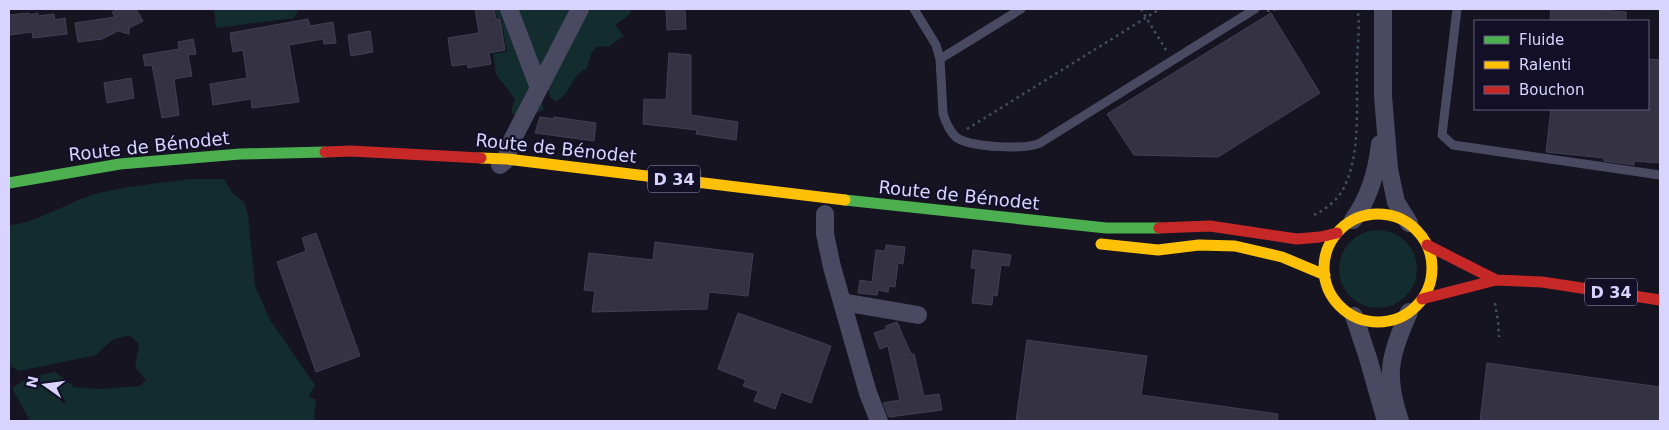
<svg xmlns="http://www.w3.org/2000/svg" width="1669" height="430" font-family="'DejaVu Sans',sans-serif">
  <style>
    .green { fill: #132c2d }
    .building { fill: #343243; stroke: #433f54 }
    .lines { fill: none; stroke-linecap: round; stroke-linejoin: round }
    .path { stroke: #44505f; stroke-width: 2.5; stroke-dasharray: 2.5 4; stroke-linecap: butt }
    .lane { stroke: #4a4962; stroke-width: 9 }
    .street { stroke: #4a4962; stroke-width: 18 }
    .fast { stroke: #4caf50; stroke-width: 11 }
    .slow { stroke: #ffc107; stroke-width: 11 }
    .jam { stroke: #c62828; stroke-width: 11 }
    .labels { text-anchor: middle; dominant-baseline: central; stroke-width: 4.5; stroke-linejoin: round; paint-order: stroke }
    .shield { fill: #130f26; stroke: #9e99be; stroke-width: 1 }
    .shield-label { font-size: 16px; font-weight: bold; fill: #d9d4ff }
    .street-label { font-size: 18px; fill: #d9d4ff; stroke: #130f26 }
  </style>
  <rect width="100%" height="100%" fill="#161421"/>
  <path class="green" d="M 214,9 L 299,9 L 294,18 L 216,28 Z
    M 495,9 L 631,9 L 630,14 L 615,25 L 624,36 L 609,46 L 596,47 L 591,54 L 587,68 L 578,74 L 565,94 L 556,102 L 550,97 L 546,75 L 540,96 L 544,110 L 518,119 L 511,112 L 515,99 L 496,74 L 493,54 L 507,52 L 501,18 L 497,18 Z
    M 190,179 L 224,179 L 233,194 L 244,202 L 248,215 L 255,286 L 270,320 L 315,385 L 309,396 L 316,400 L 314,415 L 315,421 L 30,421 L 12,388 L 28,378 L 55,372 L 74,387 L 99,389 L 140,386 L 146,380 L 135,367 L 139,344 L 129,335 L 112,340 L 96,355 L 20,371 L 11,367 L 9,362 L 9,225 C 36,224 71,200 99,193 C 129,186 160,183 190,179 Z
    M1339 269a39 39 0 1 1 78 0a39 39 0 1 1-78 0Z"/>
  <path class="building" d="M 119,9 L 136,9 L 143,21 L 129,28 L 129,34 L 118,31 L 102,39 L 78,42 L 75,23 L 115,17 L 112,12 Z
    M 475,9 L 494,9 L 496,19 L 500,19 L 505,50 L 489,53 L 491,64 L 468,68 L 467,64 L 452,66 L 448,38 L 479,33 Z
    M 666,9 L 685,9 L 686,29 L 667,30 Z
    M 1551,9 L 1588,9 L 1626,12 L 1626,21 L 1550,21 Z
    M 29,13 L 30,15 L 38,13 L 38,16 L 54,14 L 55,20 L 65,18 L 67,34 L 33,38 L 32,32 L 9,35 L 9,15 Z
    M 1271,13 L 1320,93 L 1218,157 L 1134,155 L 1107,114 Z
    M 308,19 L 310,26 L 333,22 L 336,43 L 324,44 L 323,39 L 289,45 L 299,102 L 252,108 L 251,99 L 213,105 L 210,84 L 247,78 L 243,50 L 233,52 L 230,33 Z
    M 370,31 L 373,52 L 351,56 L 348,35 Z
    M 193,39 L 196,54 L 188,55 L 192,76 L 174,79 L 179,115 L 162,118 L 152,65 L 145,66 L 143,55 L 179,49 L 178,42 Z
    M 669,53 L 691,55 L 691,115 L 738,122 L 736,140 L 696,134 L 697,130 L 643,124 L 644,99 L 666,100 Z
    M 1648,59 L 1660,60 L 1660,163 L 1634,161 L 1634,165 L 1604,161 L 1604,158 L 1546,152 L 1551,109 L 1648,109 Z
    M 131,78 L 134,98 L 107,103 L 104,83 Z
    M 540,117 L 554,119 L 554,117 L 596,123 L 594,141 L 535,133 Z
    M 316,233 L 360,356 L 316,372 L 277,262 L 306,251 L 302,238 Z
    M 655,242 L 753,254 L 748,296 L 709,292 L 707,309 L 592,312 L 595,291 L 584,290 L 589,253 L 653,260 Z
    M 886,245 L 905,247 L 903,264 L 898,263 L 895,287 L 889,286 L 888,292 L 878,290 L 877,295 L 858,293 L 860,280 L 872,282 L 876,250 L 885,251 Z
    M 973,250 L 1011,255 L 1009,266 L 1001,265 L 997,296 L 993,295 L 992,305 L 972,303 L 976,269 L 971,268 Z
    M 738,313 L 831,346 L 811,403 L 781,392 L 775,409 L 754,401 L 758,391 L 743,386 L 746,380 L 718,369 Z
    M 897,322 L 911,354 L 914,354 L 924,396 L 939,394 L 942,410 L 889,417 L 883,403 L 900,400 L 888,346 L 880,349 L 874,333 L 886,329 L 886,326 Z
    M 1027,340 L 1147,356 L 1141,395 L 1278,414 L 1277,421 L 1016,421 Z
    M 1487,363 L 1660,387 L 1660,421 L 1480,421 Z"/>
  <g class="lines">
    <path class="path" d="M 1141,9 L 1166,50
      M 1267,11 L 1277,9
      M 967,129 L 1160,9
      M 1314,215 C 1327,209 1341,197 1346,183 C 1361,149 1356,99 1357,62 C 1357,46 1361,23 1357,9
      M 1495,303 L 1498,321 L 1499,337"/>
    <path class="lane" d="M 914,9 L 936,45 L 940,59
      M 1021,9 L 940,59 L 943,113 C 945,121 951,135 959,139 C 974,147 1025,150 1040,143 L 1255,9
      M 1457,9 L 1442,135 L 1453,145 L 1660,175"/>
    <path class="street" d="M 509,9 L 539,88
      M 1383,9 L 1383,96 L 1389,169 L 1396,202 L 1409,223
      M 500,165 L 507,159 L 509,146 L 580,9
      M 825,214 L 825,234 L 832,267 L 868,393 L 879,421
      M 1353,220 C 1370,197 1377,171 1380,144
      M 842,302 L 918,315
      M 1354,316 L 1368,358 L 1386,421
      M 1400,421 C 1384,375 1390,356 1409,312"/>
    <path class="fast" d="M 9,183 L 120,164 L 240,154 L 325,152
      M 845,200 L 1106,228 L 1159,228"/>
    <path class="slow" d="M 481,158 L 507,159 L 845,200
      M1324 268a54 54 0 1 1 108 0a54 54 0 1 1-108 0Z
      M 1101,244 L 1158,250 L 1199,245 L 1235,246 L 1282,257 L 1325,275"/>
    <path class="jam" d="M 325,152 L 351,151 L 481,158
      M 1159,228 L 1210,226 L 1297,239 L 1320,237 L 1337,233
      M 1427,245 L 1496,280
      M 1422,299 L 1496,280 L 1542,282 L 1660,300"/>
  </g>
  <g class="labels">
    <g class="shield">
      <rect x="648" y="165.5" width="52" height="27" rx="4"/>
      <rect x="1585" y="278.5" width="52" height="27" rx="4"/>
    </g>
    <g class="shield-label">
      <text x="674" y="179">D 34</text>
      <text x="1611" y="292">D 34</text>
    </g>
    <g class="street-label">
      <text transform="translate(149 146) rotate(-6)">Route de Bénodet</text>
      <text transform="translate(556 148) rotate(6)">Route de Bénodet</text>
      <text transform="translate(959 195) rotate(6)">Route de Bénodet</text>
    </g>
  </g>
  <rect width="1669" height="430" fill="none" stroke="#d9d4ff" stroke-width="20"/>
  <rect x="1474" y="20" width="175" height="90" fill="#130f26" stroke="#625e7d"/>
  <rect x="1484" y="36" width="25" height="8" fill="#4caf50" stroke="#625e7d"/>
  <text x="1519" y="45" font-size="15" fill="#d9d4ff">Fluide</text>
  <rect x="1484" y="61" width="25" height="8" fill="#ffc107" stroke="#625e7d"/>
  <text x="1519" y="70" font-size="15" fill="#d9d4ff">Ralenti</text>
  <rect x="1484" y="86" width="25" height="8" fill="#c62828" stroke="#625e7d"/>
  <text x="1519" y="95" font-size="15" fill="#d9d4ff">Bouchon</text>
  <g transform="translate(45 385) rotate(284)" stroke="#130f26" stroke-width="4" paint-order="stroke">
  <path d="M0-4L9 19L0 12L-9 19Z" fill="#d9d4ff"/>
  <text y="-8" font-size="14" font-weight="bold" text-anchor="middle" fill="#d9d4ff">N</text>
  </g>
</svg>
